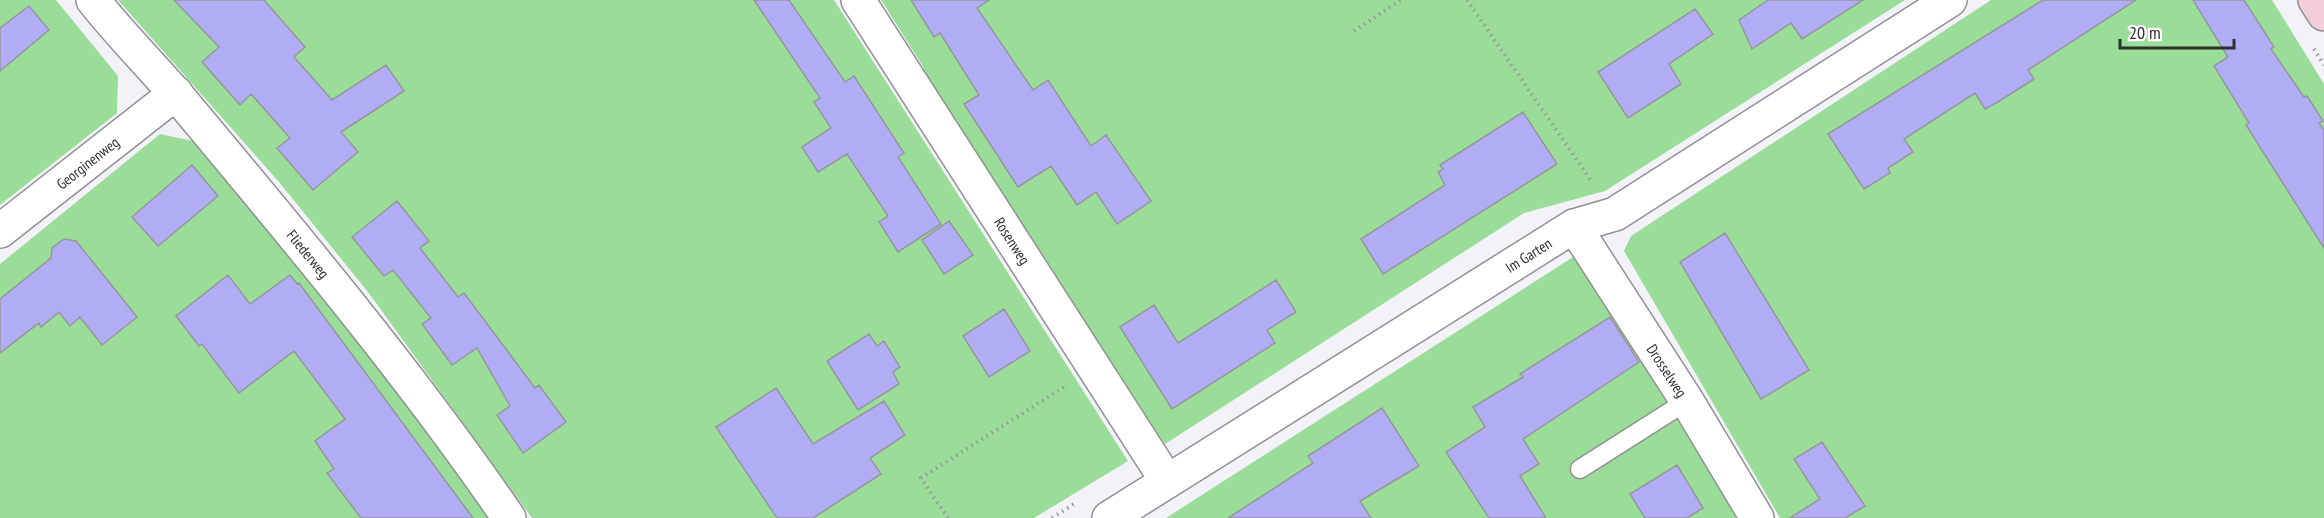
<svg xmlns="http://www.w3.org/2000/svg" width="2324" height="518" font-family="'PT Sans Narrow',sans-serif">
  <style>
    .green { fill: #9add98 }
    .building { fill: #b1adf4; stroke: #96969c; stroke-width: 1.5 }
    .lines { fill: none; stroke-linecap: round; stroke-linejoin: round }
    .lane-casing { stroke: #909095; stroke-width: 21 }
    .street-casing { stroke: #909095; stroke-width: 36 }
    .secondary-casing { stroke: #909095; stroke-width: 36 }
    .path { stroke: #98989c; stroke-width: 4; stroke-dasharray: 1.5 4.5; stroke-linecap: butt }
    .lane { stroke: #fff; stroke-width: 18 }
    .street { stroke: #fff; stroke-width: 33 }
    .secondary { stroke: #f4cfd9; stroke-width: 33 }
    .labels { text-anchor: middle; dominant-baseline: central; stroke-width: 4.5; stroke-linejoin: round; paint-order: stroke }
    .street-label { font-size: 15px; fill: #2e2e30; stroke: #fff }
  </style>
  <rect width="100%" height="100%" fill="#f2f2f8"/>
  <path class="green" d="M 0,0 L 56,0 L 118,76 L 117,113 L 0,205 Z
    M 118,0 L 834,0 L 1128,461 L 1034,518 L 532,518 L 368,292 L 279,182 Z
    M 881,0 L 1905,0 L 1605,191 L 1524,213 L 1165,444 L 916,76 L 924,68 Z
    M 1991,0 L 2272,0 L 2324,84 L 2324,518 L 1780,518 L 1624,251 L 1631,236 Z
    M 160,134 L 198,142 L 278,229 L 498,518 L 0,518 L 0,264 Z
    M 1573,257 L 1667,398 L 1740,518 L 1166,518 Z"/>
  <path class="building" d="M 174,0 L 264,0 L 305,47 L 294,57 L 332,100 L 386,65 L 404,91 L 341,132 L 358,152 L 313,190 L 277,148 L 290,138 L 251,94 L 240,105 L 202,62 L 219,47 Z
    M 754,0 L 789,0 L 845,82 L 854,76 L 904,153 L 898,157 L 941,224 L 898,252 L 879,222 L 888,216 L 847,154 L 818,172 L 802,147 L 831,128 L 814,102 L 820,98 Z
    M 911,0 L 989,0 L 977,8 L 1033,90 L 1048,80 L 1091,146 L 1106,135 L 1151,201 L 1117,224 L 1096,192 L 1077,205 L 1051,166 L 1018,187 L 964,104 L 979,95 L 940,33 L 934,37 Z
    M 1768,0 L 1863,0 L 1802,39 L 1791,23 L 1752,49 L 1739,20 Z
    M 2043,0 L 2136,0 L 2028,70 L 2034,79 L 2001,100 L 1985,109 L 1975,93 L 1904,139 L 1913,152 L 1888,168 L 1890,173 L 1864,189 L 1828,134 Z
    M 2193,0 L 2244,0 L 2274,47 L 2271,49 L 2304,97 L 2307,96 L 2323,121 L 2319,123 L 2324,130 L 2324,248 L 2246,125 L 2249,123 L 2214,66 L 2228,57 Z
    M 29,6 L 49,30 L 0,71 L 0,28 Z
    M 1695,9 L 1713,34 L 1669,64 L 1681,84 L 1628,118 L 1598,72 Z
    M 1523,112 L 1557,164 L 1383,274 L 1361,239 L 1445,185 L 1438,172 L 1443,169 L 1440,165 Z
    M 192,165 L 218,196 L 158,246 L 132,217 Z
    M 397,201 L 429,241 L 420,248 L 458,297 L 464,293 L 535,388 L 539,385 L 566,422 L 523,453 L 497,415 L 510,406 L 477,348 L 452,365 L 422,324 L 431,318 L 393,270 L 384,276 L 352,237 Z
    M 949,221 L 973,255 L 944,274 L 922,240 Z
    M 1725,233 L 1809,370 L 1761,399 L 1680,262 Z
    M 64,239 L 76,241 L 137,317 L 102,345 L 80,317 L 70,326 L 59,312 L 41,327 L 39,323 L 0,353 L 0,299 L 51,258 L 52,248 Z
    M 228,275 L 250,304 L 290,275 L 297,284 L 299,283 L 473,518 L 361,518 L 327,473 L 334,469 L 315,441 L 345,419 L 294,351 L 239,393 L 202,344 L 199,346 L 176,316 Z
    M 1276,280 L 1296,312 L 1267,330 L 1275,343 L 1172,409 L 1120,327 L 1154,305 L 1178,343 Z
    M 1004,309 L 1030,351 L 989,377 L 963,336 Z
    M 1610,317 L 1639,362 L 1523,439 L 1539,464 L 1520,476 L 1546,518 L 1489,518 L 1446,452 L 1485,427 L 1473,407 L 1523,377 L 1520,374 Z
    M 869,334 L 877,346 L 884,341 L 900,367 L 893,372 L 899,384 L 858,410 L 827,361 Z
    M 776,388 L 813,444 L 884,401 L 905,435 L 870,458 L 881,474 L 813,518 L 777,518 L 716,427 Z
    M 1382,408 L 1419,466 L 1360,501 L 1371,518 L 1228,518 L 1313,463 L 1308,456 Z
    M 1822,442 L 1865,506 L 1845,518 L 1790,518 L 1820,499 L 1794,459 Z
    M 1677,465 L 1703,508 L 1687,518 L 1645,518 L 1630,494 Z"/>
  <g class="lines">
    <defs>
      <path id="lane" d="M 1580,469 L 1687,401"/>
      <g id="street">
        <path id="s1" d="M 93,0 C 122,37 156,70 186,106 C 298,240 410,374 509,518"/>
        <path id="s2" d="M 858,0 L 1167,481"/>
        <path id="s3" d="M 1574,226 L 1687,401 L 1757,518"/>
        <path id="s4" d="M 0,231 L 176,93"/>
        <path id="s5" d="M 1109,518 L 1574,226 L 1615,214 L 1950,0"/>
      </g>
      <path id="secondary" d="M 2315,0 L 2324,14"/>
    </defs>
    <use href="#lane" class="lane-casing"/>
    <use href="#street" class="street-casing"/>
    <use href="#secondary" class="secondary-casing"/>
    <path class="path" d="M 1467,0 L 1592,182
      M 1354,31 L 1401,0
      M 2314,49 L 2324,65
      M 948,518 L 921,478 L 1064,387
      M 1052,518 L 1074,504"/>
    <use href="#lane" class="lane"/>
    <use href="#street" class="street"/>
    <use href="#secondary" class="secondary"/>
  </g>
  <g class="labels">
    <g class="street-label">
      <text stroke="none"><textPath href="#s4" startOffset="111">Georginenweg</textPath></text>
      <text stroke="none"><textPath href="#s2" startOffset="286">Rosenweg</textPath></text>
      <text stroke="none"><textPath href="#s1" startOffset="333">Fliederweg</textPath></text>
      <text stroke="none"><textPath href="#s5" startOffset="495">Im Garten</textPath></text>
      <text stroke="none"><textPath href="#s3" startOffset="172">Drosselweg</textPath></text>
    </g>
  </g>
  <path d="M2120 39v9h114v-9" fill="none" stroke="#2e2e30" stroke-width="3"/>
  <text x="2129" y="39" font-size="18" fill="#2e2e30" stroke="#ffffff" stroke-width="4.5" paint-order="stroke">20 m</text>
</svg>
